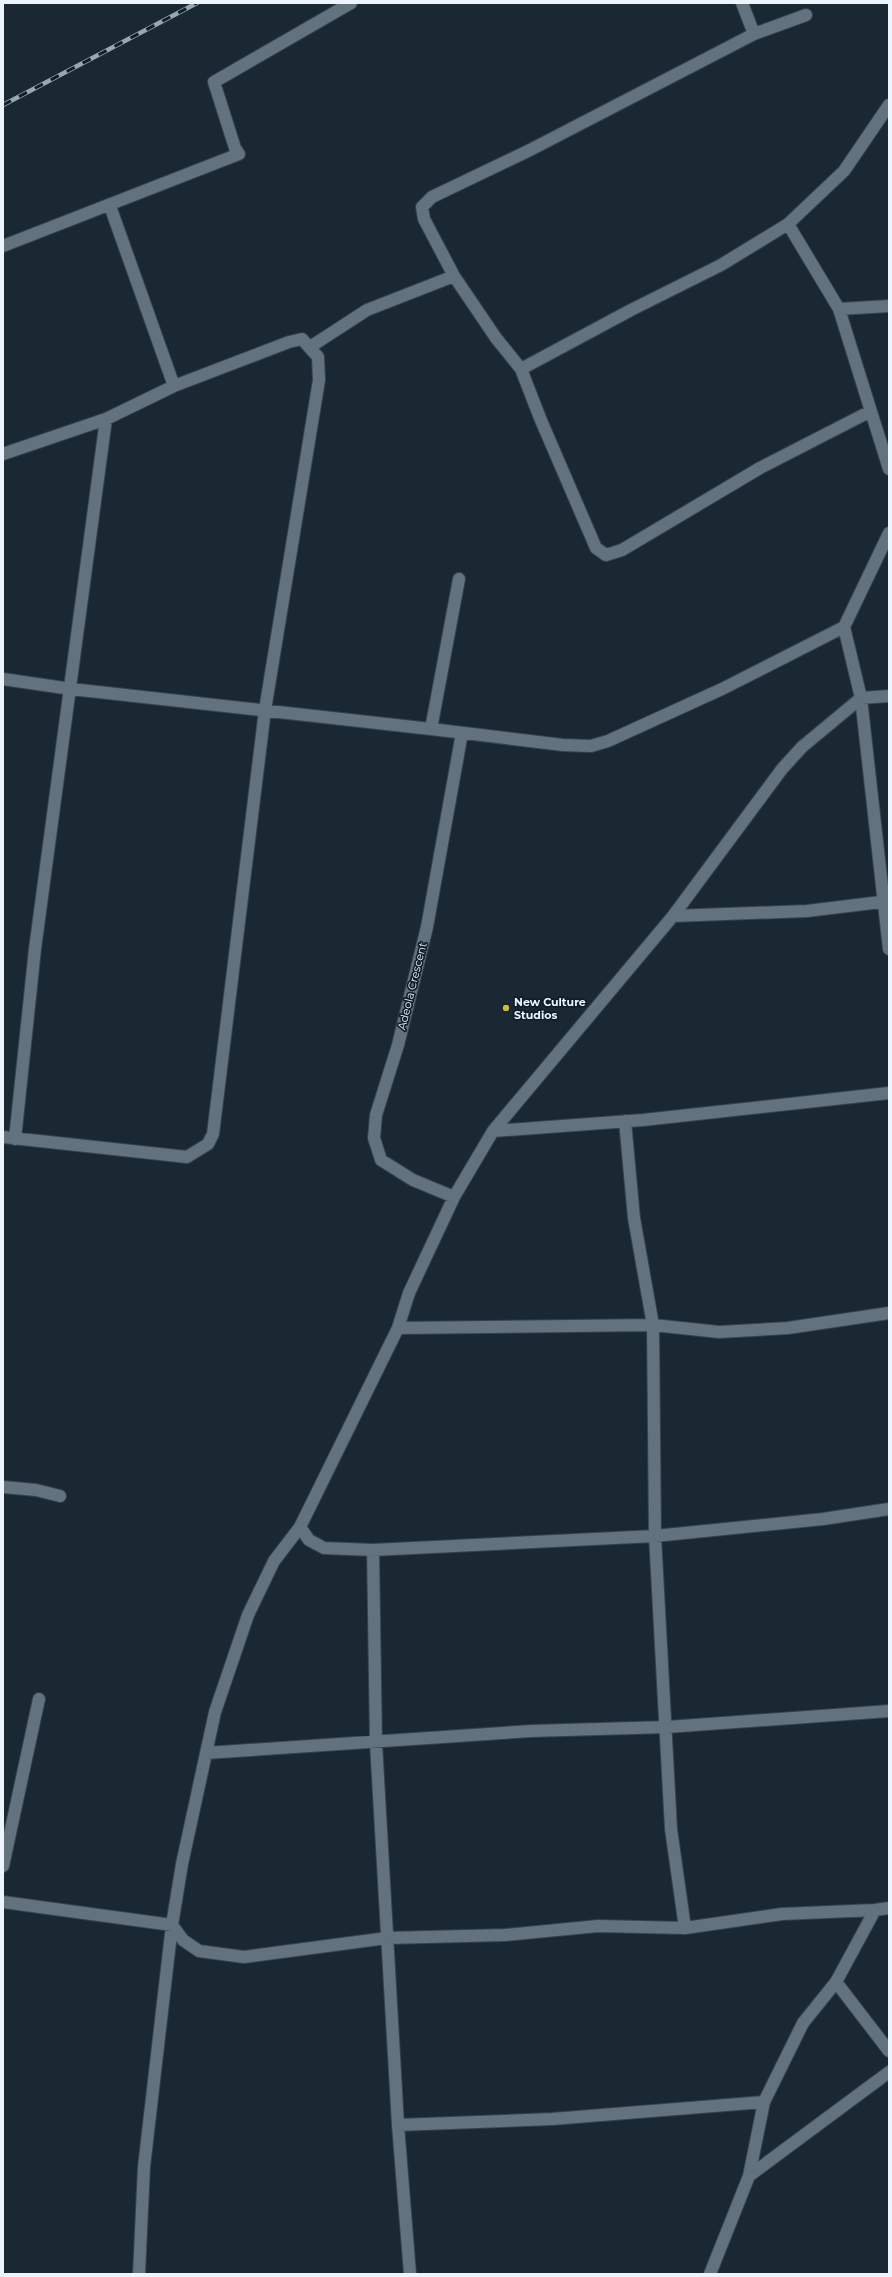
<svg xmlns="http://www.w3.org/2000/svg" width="892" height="2277" font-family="Montserrat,sans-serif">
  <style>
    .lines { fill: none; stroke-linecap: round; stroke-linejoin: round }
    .minor-casing { stroke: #37424c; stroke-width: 14 }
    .minor { stroke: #62727f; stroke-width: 12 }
    .rail-casing { stroke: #9ba7af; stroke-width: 4.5 }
    .rail { stroke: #101e28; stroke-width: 3; stroke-dasharray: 9; stroke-linecap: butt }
    .poi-dot { fill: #ccb939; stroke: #101e28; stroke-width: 1.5 }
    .labels { text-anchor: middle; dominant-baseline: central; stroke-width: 3.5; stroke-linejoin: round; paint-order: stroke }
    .street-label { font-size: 11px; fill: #ecf5fd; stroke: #101e28 }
    .poi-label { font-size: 11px; font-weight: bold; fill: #ecf5fd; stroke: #101e28; text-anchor: start }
  </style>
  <rect width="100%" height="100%" fill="#192832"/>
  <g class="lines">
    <defs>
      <path id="minor" d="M 742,3 L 754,34
        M 806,15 L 754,34 L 530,150 L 432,197 L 422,207 L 424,219 L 454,276 L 496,338 L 521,369 L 540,418 L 596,548 L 606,555 L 622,550 L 760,468 L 869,412
        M 110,206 L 174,386
        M 788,224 L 839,309 L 889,469
        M 3,246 L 239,154 L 235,148 L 214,82 L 351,3
        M 839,309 L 889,306
        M 310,347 L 367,310 L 454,276
        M 521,369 L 631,310 L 721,265 L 788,224 L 844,171 L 889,105
        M 3,454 L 106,419 L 174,386 L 289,342 L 302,339 L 318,357 L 319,380 L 265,710 L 213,1134 L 208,1144 L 187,1157 L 3,1137
        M 889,533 L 844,627 L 861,698 L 889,949
        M 3,679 L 71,689 L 431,729 L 563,745 L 591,746 L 608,741 L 722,689 L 844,627
        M 889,696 L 861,698 L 802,747 L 782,769 L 673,916 L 493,1131 L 454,1197 L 409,1293 L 398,1328 L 300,1527 L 309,1540 L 324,1548 L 373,1550 L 655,1536 L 823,1519 L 889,1509
        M 431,729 L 459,579
        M 673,916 L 807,911 L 889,901
        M 625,1121 L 634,1218 L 653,1325 L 655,1536 L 671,1829 L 685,1928
        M 493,1131 L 643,1120 L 889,1093
        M 15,1139 L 35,949 L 106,419
        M 454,1197 L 413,1180 L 381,1160 L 374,1138 L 376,1115 L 398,1045 L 427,927 L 462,733
        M 398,1328 L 653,1325 L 719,1332 L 788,1328 L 889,1313
        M 3,1487 L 36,1490 L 60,1496
        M 373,1550 L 376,1743 L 398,2125 L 410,2274
        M 206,1753 L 531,1731 L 667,1727 L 889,1711
        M 3,1866 L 39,1699
        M 3,1902 L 172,1925 L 183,1940 L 199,1951 L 244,1957 L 387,1938 L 505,1935 L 598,1926 L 685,1928 L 782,1914 L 875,1910
        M 836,1982 L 889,2051
        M 398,2125 L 552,2119 L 764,2102
        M 749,2176 L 889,2072
        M 139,2274 L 144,2167 L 172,1925 L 182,1864 L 215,1712 L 248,1615 L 274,1561 L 300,1527
        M 710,2274 L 749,2176 L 764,2102 L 803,2023 L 836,1982 L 875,1910 L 889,1908"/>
    </defs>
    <use href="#minor" class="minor-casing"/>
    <use href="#minor" class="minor"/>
    <defs>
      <path id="rail" d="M 3,105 L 197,3"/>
    </defs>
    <use href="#rail" class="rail-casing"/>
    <use href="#rail" class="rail"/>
  </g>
  <circle class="poi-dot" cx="506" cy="1008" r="4"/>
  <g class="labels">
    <g class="street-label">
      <text transform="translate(412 986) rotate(-76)">Adeola Crescent</text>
    </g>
    <g class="poi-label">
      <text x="514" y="1002">New Culture<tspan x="514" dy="13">Studios</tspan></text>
    </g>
  </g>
  <rect width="892" height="2277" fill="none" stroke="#ecf5fd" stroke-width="8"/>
</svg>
